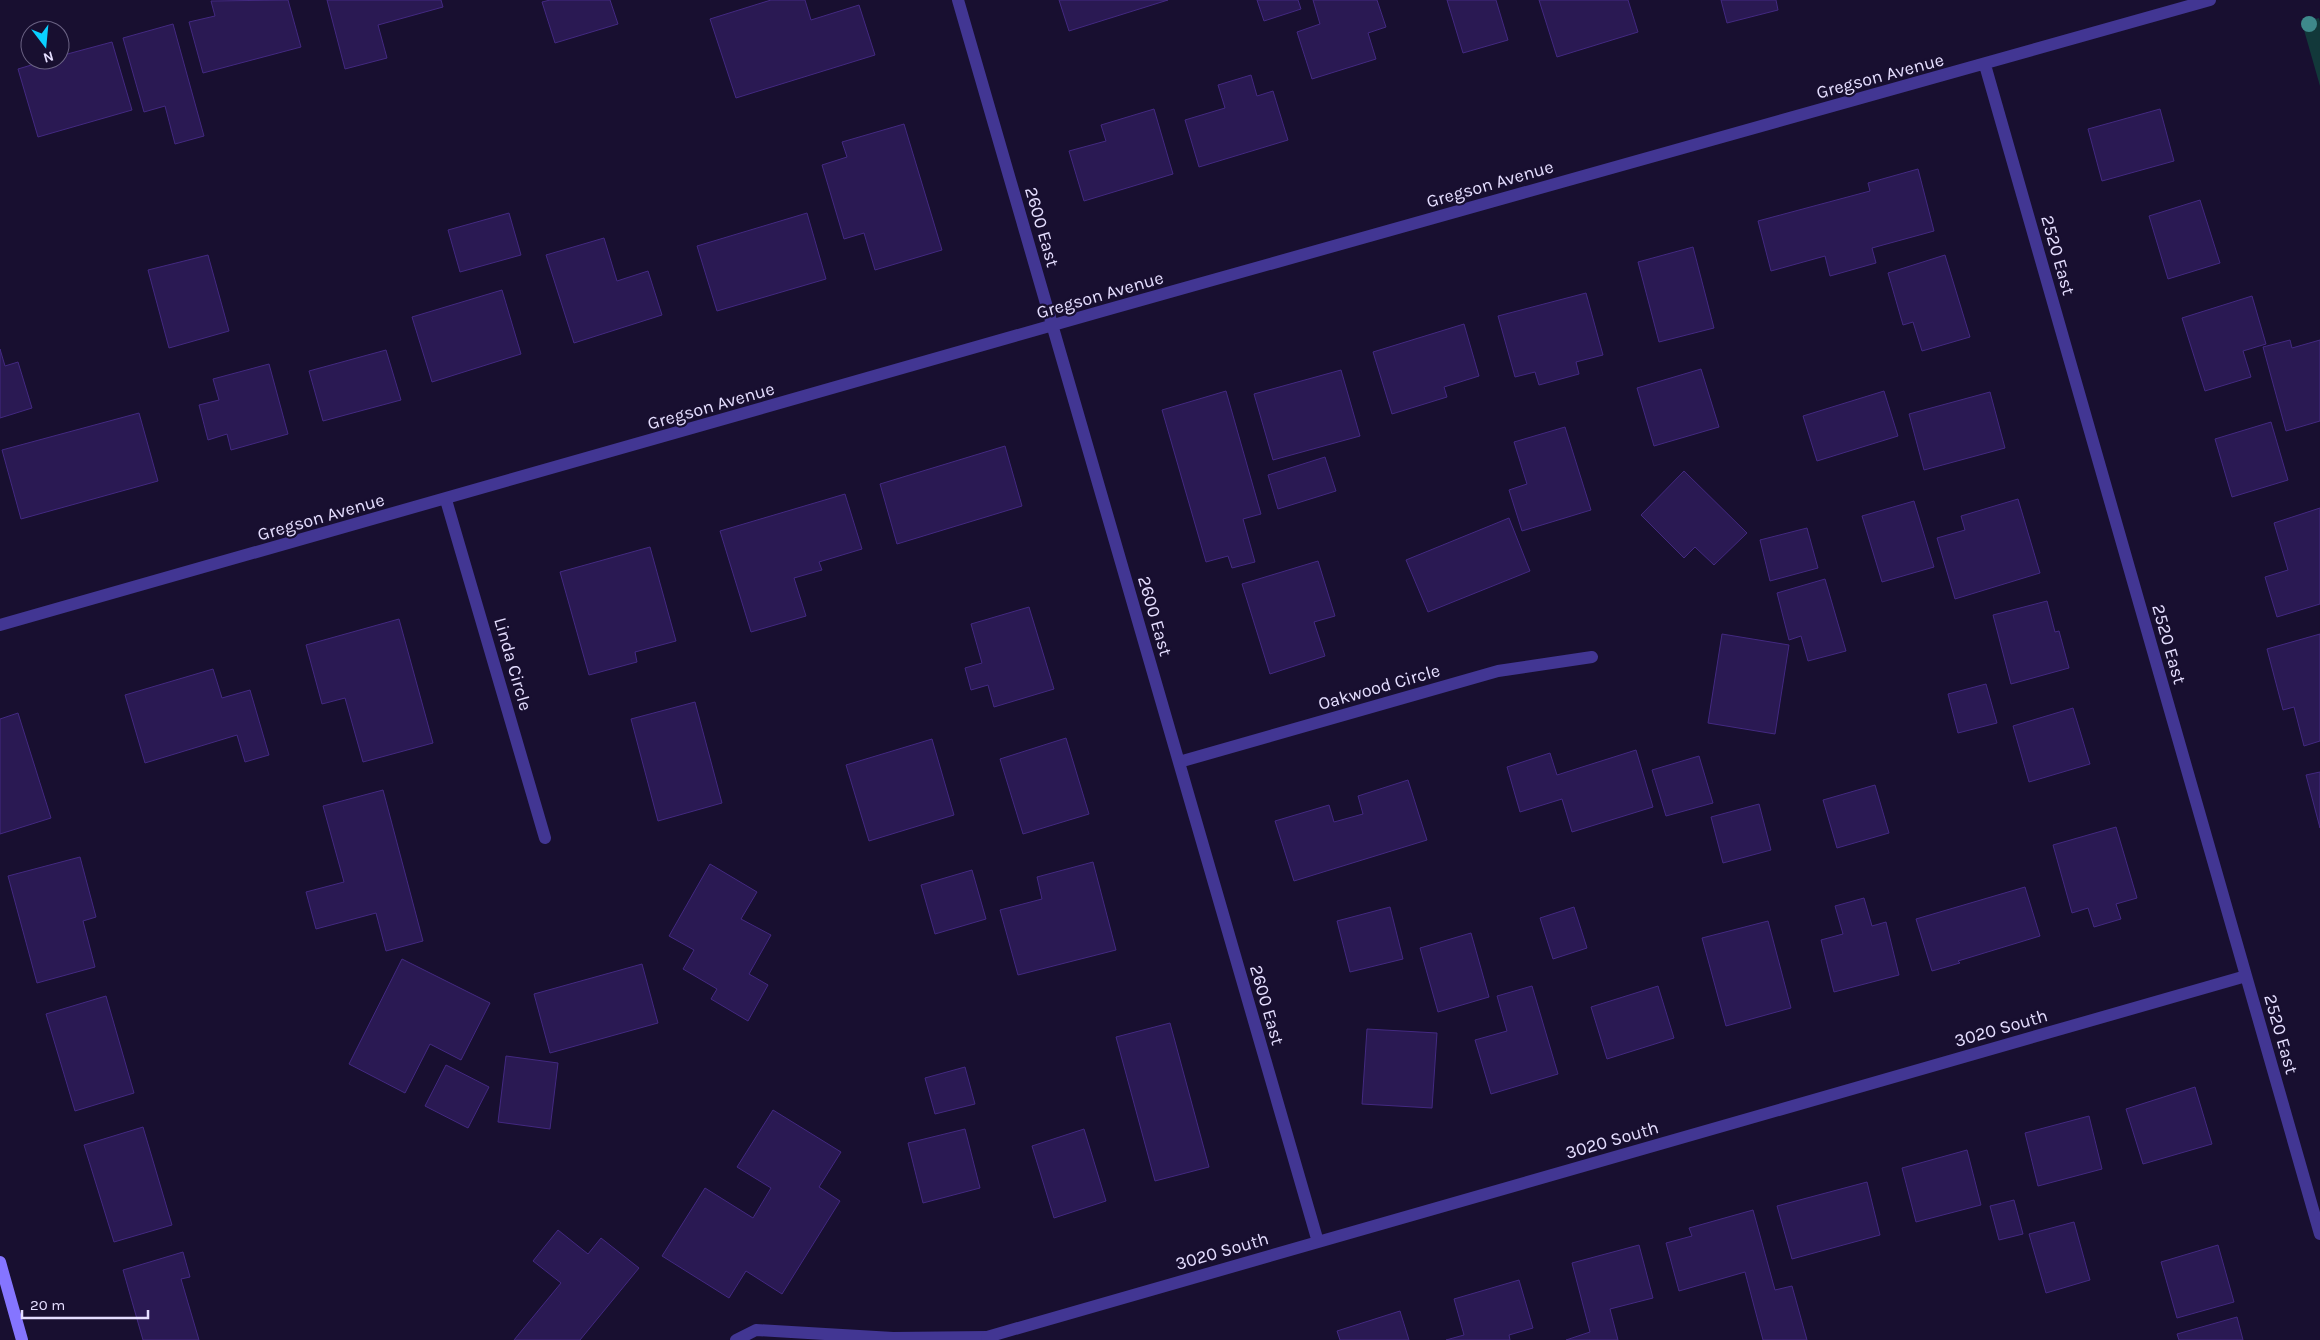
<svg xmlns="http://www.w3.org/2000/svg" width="2320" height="1340" font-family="Karla,sans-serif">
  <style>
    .green { fill: #12383a }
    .building { fill: #2a1953; stroke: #432981 }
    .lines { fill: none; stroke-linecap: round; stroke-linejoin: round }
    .lane { stroke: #423693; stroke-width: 12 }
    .street { stroke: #423693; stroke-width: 12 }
    .secondary { stroke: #8575ff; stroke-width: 12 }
    .tree { fill: #3e898b }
    .labels { text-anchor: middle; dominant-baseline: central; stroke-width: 4.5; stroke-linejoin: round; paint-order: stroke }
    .street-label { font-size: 18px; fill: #e5deff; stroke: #180f30 }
  </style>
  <rect width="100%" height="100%" fill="#180f30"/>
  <path class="green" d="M 2319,18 L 2320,22 L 2320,86 L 2302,23 Z"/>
  <path class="building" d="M 288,0 L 301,47 L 203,73 L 189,22 L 215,16 L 211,1 Z
    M 327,0 L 441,0 L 443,7 L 378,25 L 387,58 L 345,69 Z
    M 550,0 L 610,0 L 618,24 L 555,43 L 542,2 Z
    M 771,0 L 805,0 L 811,20 L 859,5 L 875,55 L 736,98 L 710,19 Z
    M 1059,0 L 1168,0 L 1069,31 Z
    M 1257,0 L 1298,0 L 1301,9 L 1264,21 Z
    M 1313,0 L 1377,0 L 1386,27 L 1368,33 L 1376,59 L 1312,79 L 1297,32 L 1320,24 Z
    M 1447,0 L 1496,0 L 1508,40 L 1463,53 Z
    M 1539,0 L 1628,0 L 1638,32 L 1557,57 Z
    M 1721,0 L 1776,0 L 1778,10 L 1727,23 Z
    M 173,24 L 204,136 L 175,144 L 165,106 L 144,112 L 123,38 Z
    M 112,42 L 132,110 L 38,137 L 18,69 L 48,60 L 60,60 L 60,56 Z
    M 1251,75 L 1257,96 L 1273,91 L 1288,140 L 1199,167 L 1185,120 L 1225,108 L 1218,85 Z
    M 1154,109 L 1173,174 L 1084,201 L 1069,151 L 1106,141 L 1101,125 Z
    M 2160,109 L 2174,161 L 2102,181 L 2088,129 Z
    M 904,124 L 942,250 L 875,270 L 864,233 L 844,239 L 822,165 L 847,157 L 842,142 Z
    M 1918,169 L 1934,231 L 1872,248 L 1876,263 L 1830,276 L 1825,256 L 1771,271 L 1758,221 L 1870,191 L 1868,183 Z
    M 2200,200 L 2220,263 L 2168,279 L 2149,216 Z
    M 509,213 L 521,255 L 460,272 L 448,230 Z
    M 807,213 L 826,279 L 717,311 L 697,246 Z
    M 604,238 L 617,281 L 648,271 L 662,315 L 574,343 L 546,255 Z
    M 1693,247 L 1714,328 L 1659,342 L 1638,262 Z
    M 208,255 L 229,331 L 169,348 L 148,270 Z
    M 1945,255 L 1970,337 L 1922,351 L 1913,322 L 1903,325 L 1888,273 Z
    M 502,290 L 521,354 L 432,382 L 412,317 Z
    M 1586,293 L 1603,355 L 1576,362 L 1579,374 L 1539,385 L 1535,372 L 1515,377 L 1498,316 Z
    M 2252,296 L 2266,344 L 2243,351 L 2251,377 L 2205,391 L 2182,318 Z
    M 1464,324 L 1479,376 L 1444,387 L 1447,397 L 1392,414 L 1373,352 Z
    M 2290,340 L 2292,348 L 2320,340 L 2320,421 L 2286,431 L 2263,347 Z
    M 0,349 L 5,366 L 18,362 L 32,408 L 0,418 Z
    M 386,350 L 401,400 L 323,421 L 309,371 Z
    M 269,364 L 288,434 L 231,450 L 227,434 L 208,440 L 199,405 L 219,400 L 213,379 Z
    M 1701,369 L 1719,427 L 1654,446 L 1637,388 Z
    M 1341,370 L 1360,436 L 1273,460 L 1254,394 Z
    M 1226,391 L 1261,514 L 1243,519 L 1255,562 L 1232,568 L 1228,556 L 1206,562 L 1162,410 Z
    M 1884,391 L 1898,436 L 1817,461 L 1803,416 Z
    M 1990,392 L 2005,448 L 1924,470 L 1909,414 Z
    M 139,413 L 158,481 L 21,519 L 2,450 Z
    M 2271,422 L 2288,480 L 2232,497 L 2215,439 Z
    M 1565,427 L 1591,510 L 1522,531 L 1509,490 L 1527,484 L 1514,442 Z
    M 1005,446 L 1022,506 L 897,544 L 880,484 Z
    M 1325,457 L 1336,491 L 1278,509 L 1268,475 Z
    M 1684,471 L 1747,533 L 1714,565 L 1695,547 L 1684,558 L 1641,515 Z
    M 845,494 L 862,549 L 819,562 L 822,570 L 794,578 L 806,616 L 751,632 L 720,531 Z
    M 2018,499 L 2040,573 L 1955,599 L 1937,538 L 1965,530 L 1961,516 Z
    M 1914,501 L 1934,567 L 1882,582 L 1862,516 Z
    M 2320,508 L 2320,604 L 2277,617 L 2265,577 L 2288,570 L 2274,523 Z
    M 1509,518 L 1530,571 L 1428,612 L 1406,560 Z
    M 1807,528 L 1818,568 L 1770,581 L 1760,540 Z
    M 650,547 L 676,641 L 635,652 L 637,662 L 589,675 L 560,572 Z
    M 1318,561 L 1335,616 L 1314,622 L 1325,656 L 1270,674 L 1242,584 Z
    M 1825,579 L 1846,651 L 1808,661 L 1801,636 L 1789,640 L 1777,593 Z
    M 2047,601 L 2055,632 L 2059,631 L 2069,668 L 2011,684 L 1993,615 Z
    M 1029,607 L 1054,689 L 994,707 L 988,685 L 971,690 L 965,668 L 982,663 L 971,624 Z
    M 399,619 L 433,743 L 363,762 L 345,698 L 322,704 L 306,645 Z
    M 1722,634 L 1789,645 L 1775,734 L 1708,723 Z
    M 2320,634 L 2320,741 L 2304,746 L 2294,707 L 2283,710 L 2267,649 Z
    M 213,669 L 222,698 L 250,690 L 269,755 L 245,762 L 237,735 L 145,763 L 125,695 Z
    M 1986,684 L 1997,723 L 1958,733 L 1948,694 Z
    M 695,702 L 722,803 L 658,821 L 631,719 Z
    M 2073,708 L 2090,764 L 2029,782 L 2013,726 Z
    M 18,713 L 51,818 L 0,834 L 0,719 Z
    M 1066,738 L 1089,814 L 1023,834 L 1000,759 Z
    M 932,739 L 954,815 L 869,841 L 846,765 Z
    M 1636,750 L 1653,807 L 1572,832 L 1562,799 L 1520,812 L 1507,767 L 1550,753 L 1557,775 Z
    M 1699,756 L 1713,803 L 1666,816 L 1652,770 Z
    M 2320,772 L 2320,828 L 2306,775 Z
    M 1408,780 L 1427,840 L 1294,881 L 1275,821 L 1329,805 L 1334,822 L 1363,814 L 1358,796 Z
    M 1875,785 L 1889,833 L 1837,848 L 1823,800 Z
    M 383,790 L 423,941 L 386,951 L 376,913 L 316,929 L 306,892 L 344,882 L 323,806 Z
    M 1759,804 L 1771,850 L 1723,863 L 1711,817 Z
    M 2116,827 L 2137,898 L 2116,904 L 2121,919 L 2094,927 L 2088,908 L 2072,913 L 2053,845 Z
    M 80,857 L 96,917 L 83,921 L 95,967 L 37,983 L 8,876 Z
    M 1093,862 L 1116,950 L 1018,975 L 1000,910 L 1042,899 L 1037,877 Z
    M 710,864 L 757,892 L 741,919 L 771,935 L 749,974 L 768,985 L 748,1021 L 711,999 L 717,989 L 683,969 L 694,950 L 669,936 Z
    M 972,870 L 986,919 L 935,934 L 921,885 Z
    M 2025,887 L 2040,936 L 1958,961 L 1960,963 L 1932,971 L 1916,919 Z
    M 1864,898 L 1872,926 L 1886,922 L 1899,975 L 1834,992 L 1821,940 L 1843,934 L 1835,906 Z
    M 1390,907 L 1403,959 L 1350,972 L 1337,921 Z
    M 1574,907 L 1587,948 L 1553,959 L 1540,918 Z
    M 1768,921 L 1791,1008 L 1726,1026 L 1702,938 Z
    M 1471,933 L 1489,997 L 1438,1012 L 1420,948 Z
    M 402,959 L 490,1003 L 461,1060 L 430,1044 L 405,1093 L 349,1064 Z
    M 642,964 L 658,1023 L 550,1053 L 534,994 Z
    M 1532,986 L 1558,1074 L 1491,1094 L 1475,1040 L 1507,1031 L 1497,996 Z
    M 1658,986 L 1674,1038 L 1607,1059 L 1591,1007 Z
    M 106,996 L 134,1093 L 75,1111 L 46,1014 Z
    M 1170,1023 L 1209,1167 L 1155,1181 L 1116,1037 Z
    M 1367,1029 L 1437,1033 L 1432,1108 L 1362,1104 Z
    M 506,1056 L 558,1063 L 550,1129 L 498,1122 Z
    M 446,1065 L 489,1087 L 468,1128 L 425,1106 Z
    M 965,1067 L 975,1104 L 935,1114 L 925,1078 Z
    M 2195,1087 L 2212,1144 L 2143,1164 L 2126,1109 Z
    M 773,1110 L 841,1152 L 819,1187 L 840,1201 L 782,1294 L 746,1271 L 729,1298 L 662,1256 L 705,1188 L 753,1218 L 771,1188 L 737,1167 Z
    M 2089,1116 L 2102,1169 L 2038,1186 L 2025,1133 Z
    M 143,1127 L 172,1225 L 114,1242 L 84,1145 Z
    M 965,1129 L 980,1188 L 923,1203 L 908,1143 Z
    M 1084,1129 L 1106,1201 L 1054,1218 L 1032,1146 Z
    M 1967,1150 L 1981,1205 L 1916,1222 L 1902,1168 Z
    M 1867,1182 L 1880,1235 L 1792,1259 L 1777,1206 Z
    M 2014,1200 L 2023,1234 L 1999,1240 L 1990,1206 Z
    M 1753,1210 L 1775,1290 L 1792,1286 L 1807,1340 L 1763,1340 L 1745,1272 L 1679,1291 L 1666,1243 L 1692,1236 L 1689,1228 Z
    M 2074,1222 L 2090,1280 L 2046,1293 L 2029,1234 Z
    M 558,1230 L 588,1254 L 601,1238 L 639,1268 L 580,1340 L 514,1340 L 561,1283 L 533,1261 Z
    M 1639,1245 L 1653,1298 L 1610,1309 L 1618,1340 L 1566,1340 L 1590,1332 L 1572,1263 Z
    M 2218,1245 L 2234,1302 L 2177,1318 L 2161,1262 Z
    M 183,1252 L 190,1277 L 181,1279 L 199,1340 L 143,1340 L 123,1270 Z
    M 1519,1280 L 1533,1328 L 1509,1335 L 1510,1340 L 1446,1340 L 1464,1335 L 1454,1299 Z
    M 1400,1311 L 1409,1340 L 1340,1340 L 1337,1331 Z
    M 2237,1317 L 2243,1340 L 2179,1340 L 2177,1334 Z"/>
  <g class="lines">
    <path class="lane" d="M 736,1340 L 756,1330 L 893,1338 L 987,1337"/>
    <path class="street" d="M 958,0 L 1318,1242
      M 1985,65 L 2320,1234
      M 446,500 L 545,838
      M 0,625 L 1106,310 L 2210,0
      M 1179,762 L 1498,671 L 1592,657
      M 987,1337 L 2246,976"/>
    <path class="secondary" d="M 0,1262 L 22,1340"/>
  </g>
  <circle class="tree" cx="2309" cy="24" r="8"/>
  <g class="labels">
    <g class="street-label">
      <text transform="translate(1880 76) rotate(-15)">Gregson Avenue</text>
      <text transform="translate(1490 184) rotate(-16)">Gregson Avenue</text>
      <text transform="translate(1042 227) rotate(74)">2600 East</text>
      <text transform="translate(2058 255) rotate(74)">2520 East</text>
      <text transform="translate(1100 295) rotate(-16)">Gregson Avenue</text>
      <text transform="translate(711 406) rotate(-16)">Gregson Avenue</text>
      <text transform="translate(321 517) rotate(-16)">Gregson Avenue</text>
      <text transform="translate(1155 616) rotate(74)">2600 East</text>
      <text transform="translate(2169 644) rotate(74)">2520 East</text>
      <text transform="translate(513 664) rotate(74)">Linda Circle</text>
      <text transform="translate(1379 687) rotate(-16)">Oakwood Circle</text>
      <text transform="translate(1267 1005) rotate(74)">2600 East</text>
      <text transform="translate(2001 1028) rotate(-16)">3020 South</text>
      <text transform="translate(2281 1034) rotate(74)">2520 East</text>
      <text transform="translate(1612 1140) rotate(-16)">3020 South</text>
      <text transform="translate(1222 1251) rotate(-16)">3020 South</text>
    </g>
  </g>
  <g transform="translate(45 45) rotate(164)"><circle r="24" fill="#180f30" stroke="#6a6283"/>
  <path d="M0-4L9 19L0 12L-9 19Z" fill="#0ad0ff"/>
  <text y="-8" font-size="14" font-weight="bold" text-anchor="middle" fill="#e5deff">N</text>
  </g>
  <path d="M22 1310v8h126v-8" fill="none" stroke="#e5deff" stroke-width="2.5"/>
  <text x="30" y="1310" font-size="15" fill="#e5deff" stroke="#180f30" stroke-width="4" paint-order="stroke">20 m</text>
</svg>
